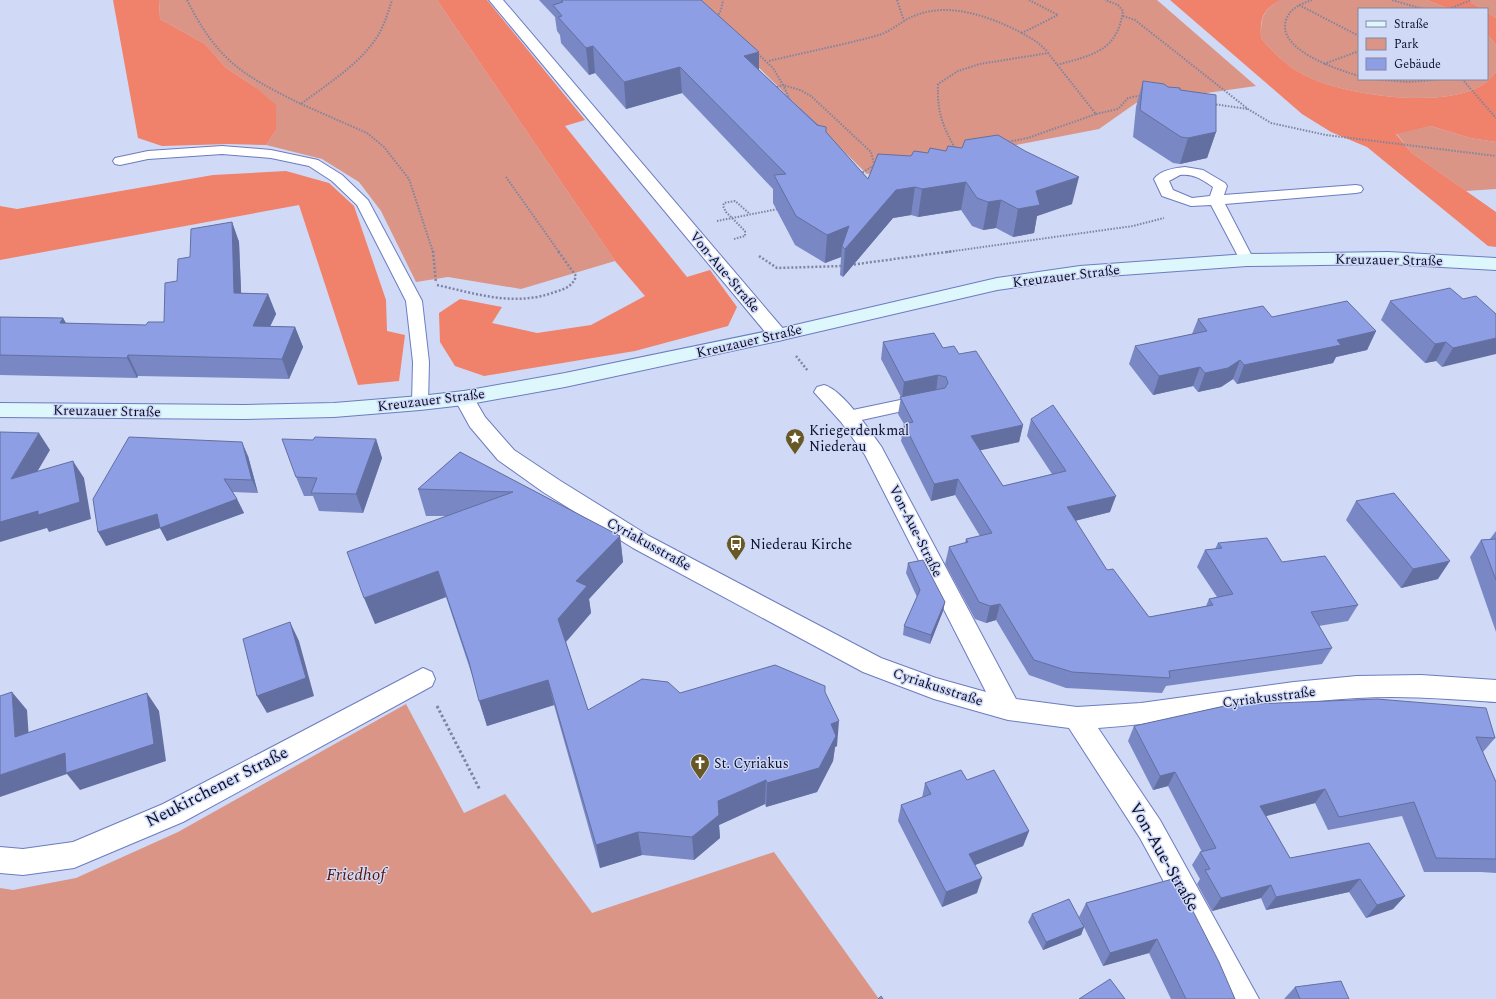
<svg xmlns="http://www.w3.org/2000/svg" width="1496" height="999" font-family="Spectral,serif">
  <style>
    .green { fill: #da9586 }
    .forest { fill: #f0816a }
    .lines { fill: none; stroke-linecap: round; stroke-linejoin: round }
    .service-casing { stroke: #6c7cbf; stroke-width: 2 }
    .minor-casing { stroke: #6c7cbf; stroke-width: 2 }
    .secondary-casing { stroke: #6c7cbf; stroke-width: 2 }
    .path-far2 { stroke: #7e85a0; stroke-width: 2; stroke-dasharray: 1.5 1.5; stroke-linecap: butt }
    .path-far1 { stroke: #7e85a0; stroke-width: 2.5; stroke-dasharray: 2 2; stroke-linecap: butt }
    .path { stroke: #7e85a0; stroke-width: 3; stroke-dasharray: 2.5 2.5; stroke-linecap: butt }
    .service { fill: #fff; fill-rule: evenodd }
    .minor { fill: #fff; fill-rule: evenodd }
    .secondary { fill: #def7fc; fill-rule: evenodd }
    .wall { fill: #7988c4 }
    .shaded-wall { fill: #636fa0 }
    .building { fill: #8d9ee4; stroke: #636fa0 }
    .labels { text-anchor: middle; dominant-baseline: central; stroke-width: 3; stroke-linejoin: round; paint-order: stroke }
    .street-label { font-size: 14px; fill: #0a0e28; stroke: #d0d9f6 }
    .poi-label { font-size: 14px; fill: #0a0e28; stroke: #d0d9f6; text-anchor: start }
    .near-street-label { font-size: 17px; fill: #0a0e28; stroke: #d0d9f6 }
    .near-park-label { font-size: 17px; font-style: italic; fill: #591408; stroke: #d0d9f6 }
  </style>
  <rect width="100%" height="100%" fill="#d0d9f6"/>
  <path class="green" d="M 159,0 L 437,0 L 615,261 L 521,289 L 448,277 L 416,282 L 381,211 L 359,182 L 322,159 L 266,145 L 276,130 L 255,87 L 225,67 L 205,44 L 160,19 Z
    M 690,0 L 1157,0 L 1256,86 L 1136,103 L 1099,129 L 867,174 Z
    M 1281,0 L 1427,0 L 1449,9 L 1359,9 L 1359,79 L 1487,79 L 1487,34 L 1496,45 L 1496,72 C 1491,78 1485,84 1477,88 C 1436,107 1354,96 1313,79 C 1290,69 1276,56 1261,38 C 1261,18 1262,10 1281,0 Z
    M 1468,0 L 1496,0 L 1496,18 L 1487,12 L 1487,9 L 1482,9 Z
    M 1431,126 L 1470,138 L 1496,142 L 1496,189 L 1466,191 L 1412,153 L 1396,133 Z
    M 406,704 L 464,813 L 505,794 L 592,913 L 774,852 L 879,999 L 0,999 L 0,888 L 13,890 L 76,878 L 178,832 Z"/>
  <path class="forest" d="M 113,0 L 159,0 L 160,19 L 205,44 L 225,67 L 255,87 L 276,105 L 276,130 L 266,145 L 228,144 L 162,146 L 138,138 Z
    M 437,0 L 487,0 L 585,120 L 565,126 L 687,277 L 710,270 L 737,307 L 728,326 L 635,351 L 484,376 L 455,366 L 440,342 L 439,313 L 460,299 L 502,307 L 492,323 L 537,333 L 591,325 L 645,296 L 615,261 Z
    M 1170,0 L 1281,0 C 1262,10 1260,18 1261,38 C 1276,56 1290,69 1313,79 C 1354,96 1436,107 1477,88 C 1485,84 1491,78 1496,72 L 1496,142 L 1470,138 L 1431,126 L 1396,134 L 1412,153 L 1496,212 L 1496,247 L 1488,246 L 1367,147 L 1331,132 L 1302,114 Z
    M 1427,0 L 1468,0 L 1482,9 L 1449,9 Z
    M 1487,12 L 1496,18 L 1496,45 L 1487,34 Z
    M 286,171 L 329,183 L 354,206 L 386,300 L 387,331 L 405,335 L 399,381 L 358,385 L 299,205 L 0,260 L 0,206 L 17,209 L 213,175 Z"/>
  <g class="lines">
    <defs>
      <path id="service" d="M 222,146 L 271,150 L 318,160 L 342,175 L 368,200 L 422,301 L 429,362 L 428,403 L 426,407 L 420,409 L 414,407 L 412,403 L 413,362 L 406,301 L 357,205 L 332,181 L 309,166 L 271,158 L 222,154 L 148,159 L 120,165 L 115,164 L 113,161 L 115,158 L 148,151 Z
        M 1185,167 L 1203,170 L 1225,183 L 1227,186 L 1224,195 L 1356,185 L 1361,186 L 1363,189 L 1361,192 L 1356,193 L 1225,204 L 1254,260 L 1252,263 L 1242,263 L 1240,260 L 1211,205 L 1191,206 L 1162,196 L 1154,179 C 1160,170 1175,168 1185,167 ZM 1180,175 C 1193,173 1203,180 1213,187 L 1210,196 L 1192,198 L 1173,190 L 1169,181 Z
        M 924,395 L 930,397 L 932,401 L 930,405 L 848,423 L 842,421 L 840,417 L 842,413 L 848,411 Z"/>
      <path id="minor" d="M 489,0 L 503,0 L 785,331 L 788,335 L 785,339 L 778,341 L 771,339 Z
        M 824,385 C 843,390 869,430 881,446 L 1016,699 L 1077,707 L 1141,703 L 1294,682 L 1357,676 L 1421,675 L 1496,680 L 1496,702 C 1450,699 1403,695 1357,698 C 1270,703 1185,722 1098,728 L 1160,820 L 1259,999 L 1228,999 L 1140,838 L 1069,728 L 1008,720 L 934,699 L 863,672 L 633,548 L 543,492 L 498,460 L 470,427 L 454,398 L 457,393 L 464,391 L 471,393 L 485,417 L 514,450 L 559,480 L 649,536 L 881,658 L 936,678 L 986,692 L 865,455 L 841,422 L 814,392 L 817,387 Z
        M 423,668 L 432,672 L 435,679 L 432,686 L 183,822 L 74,868 L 23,875 L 0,873 L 0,847 L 23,849 L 73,842 L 163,804 Z"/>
      <path id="secondary" d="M 1388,252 L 1496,258 L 1496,270 L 1388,264 L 1247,266 L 1080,278 L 997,290 L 778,341 L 565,387 L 464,405 L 420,410 L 334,417 L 244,419 L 0,417 L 0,403 L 244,405 L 334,403 L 420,396 L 464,391 L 565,373 L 778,329 L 997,278 L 1080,266 L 1247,254 Z"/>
    </defs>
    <use href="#service" class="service-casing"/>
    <use href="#minor" class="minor-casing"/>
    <use href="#secondary" class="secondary-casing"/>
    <path class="path-far2" d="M 187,0 C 218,61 241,74 301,104 C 327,84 359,65 377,37 C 384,26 388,13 392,0
      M 897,0 L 904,21
      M 1029,0 L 1058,15 L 1022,33 L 1037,42 L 1048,52
      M 1312,0 C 1301,4 1290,8 1286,20 C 1276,50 1339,70 1359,76
      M 1392,0 L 1423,9
      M 1299,5 L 1359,36
      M 1449,9 L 1471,0
      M 1123,16 L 1135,20 L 1248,109 L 1271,123 L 1326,135 L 1496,156
      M 717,17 L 721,10 L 723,0
      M 758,54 L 773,68 L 783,85 L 800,90 L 811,96 L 871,152 L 874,164
      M 769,61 C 806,52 843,45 879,35 C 892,31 901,21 914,16 C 949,1 991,17 1022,33
      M 1324,64 L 1359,51
      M 1057,65 C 1092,55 1117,52 1123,11 L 1118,5 L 1105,0
      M 1373,79 L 1408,82 L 1443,79
      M 1462,79 L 1496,118
      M 774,88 L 783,85 L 791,102
      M 301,104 L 367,133 L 384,147 L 409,179 L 433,252
      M 1213,104 L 1248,109
      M 1096,114 L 1118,109 L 1128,98 L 1143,95
      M 955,148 C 942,125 937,111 938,84 L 958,71 L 980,64 L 1048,53 L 1096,114 L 1028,138 L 1007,142
      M 860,174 L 876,164
      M 506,177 L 559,252
      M 717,221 L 778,209
      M 734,239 L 745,236 L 745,231 L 726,212 L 723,206 L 724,203 L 735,201 L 750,214
      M 947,252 L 1133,226 L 1164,218"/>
    <path class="path-far1" d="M 433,251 L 436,283
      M 759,256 L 777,268 L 843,266
      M 850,265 L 954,251
      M 437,285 C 477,294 515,307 555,292 C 565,289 573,286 576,276 L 558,251
      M 796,356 L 808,371"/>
    <path class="path" d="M 437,706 L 480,790"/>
    <use href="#service" class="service"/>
    <use href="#minor" class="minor"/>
    <use href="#secondary" class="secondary"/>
  </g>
  <path class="wall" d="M 539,0 L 701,0 L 759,70 L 826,132 L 868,179 L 878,154 L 1072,204 L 1037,216 L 1034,233 L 1013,237 L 996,228 L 983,230 L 972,226 L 961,210 L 918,217 L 911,215 L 893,218 L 843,277 L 840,275 L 841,257 L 825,263 L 795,245 L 773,203 L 773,189 L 682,93 L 626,109 L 595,73 L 589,75 L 561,43 L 560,35 L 557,31 L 555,17 Z
    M 1143,81 L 1180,90 L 1216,132 L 1207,158 L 1180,164 L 1173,163 L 1133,137 L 1136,107 Z
    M 232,222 L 239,242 L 241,293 L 268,294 L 276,314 L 270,326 L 295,327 L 303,347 L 289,379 L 138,376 L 137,378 L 0,375 L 0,317 L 63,318 L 66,323 L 146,325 L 164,322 L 177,281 L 190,257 Z
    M 1463,299 L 1496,314 L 1442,367 L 1436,361 L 1425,363 L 1381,320 L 1390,301 Z
    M 1272,317 L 1376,331 L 1367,350 L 1336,357 L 1333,363 L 1237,384 L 1233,379 L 1221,387 L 1198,392 L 1193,386 L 1153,395 L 1129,364 L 1135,346 L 1192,334 L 1198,319 Z
    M 883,342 L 943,348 L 959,354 L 1023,425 L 1019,442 L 980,450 L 1003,486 L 1052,474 L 1027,436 L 1031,419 L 1110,512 L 1075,521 L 1107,570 L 1149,617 L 1206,606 L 1209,599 L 1217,597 L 1197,567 L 1205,550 L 1215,549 L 1218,543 L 1282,562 L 1358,605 L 1348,621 L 1319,626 L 1332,648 L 1322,664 L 1166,686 L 1162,693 L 1066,688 L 1029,675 L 996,620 L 986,623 L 975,619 L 945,564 L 949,547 L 965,543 L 966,539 L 980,536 L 955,495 L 931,501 L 901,441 L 904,424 L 898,414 L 901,397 L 881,359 Z
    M 376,439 L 382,458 L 363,513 L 319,511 L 313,496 L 304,496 L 296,477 L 313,440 Z
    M 460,452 L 620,536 L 623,562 L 589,599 L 591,613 L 566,642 L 588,710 L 680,693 L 825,692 L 837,746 L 835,747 L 833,761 L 817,792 L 766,807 L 765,804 L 719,825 L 720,838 L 694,860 L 642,855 L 600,868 L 554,705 L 487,726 L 472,675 L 446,597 L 375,624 L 446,516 L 426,516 L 418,489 Z
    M 248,456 L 258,493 L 233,492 L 237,499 L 244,513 L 167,541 L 160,528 L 106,546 Z
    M 1356,501 L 1438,579 L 1401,588 L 1346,520 Z
    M 1496,531 L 1496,632 L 1470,557 L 1481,540 L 1490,539 Z
    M 908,563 L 945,602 L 943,611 L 930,644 L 903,635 L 904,626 L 917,597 L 906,573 Z
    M 1229,705 L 1495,738 L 1483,752 L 1496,782 L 1496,873 L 1481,872 L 1424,872 L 1402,816 L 1328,830 L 1315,803 L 1266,816 L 1290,858 L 1369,843 L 1405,896 L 1393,909 L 1366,918 L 1349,892 L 1266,910 L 1261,898 L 1212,911 L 1197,884 L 1200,879 L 1192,865 L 1200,852 L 1202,852 L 1168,786 L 1153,790 L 1128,741 L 1134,726 Z
    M 967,780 L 1029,831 L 1023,846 L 975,865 L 977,893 L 942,907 L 898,821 L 901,805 L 922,798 L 925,783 Z
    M 1176,878 L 1235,999 L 1171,999 L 1149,953 L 1103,966 L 1084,927 L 1081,935 L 1043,950 L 1028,922 L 1032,914 L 1082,922 L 1079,917 L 1086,903 Z
    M 1295,987 L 1349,999 L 1284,999 Z"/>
  <path class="shaded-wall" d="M 593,46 L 595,73 L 589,75 L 586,48 Z
    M 759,52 L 759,79 L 744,56 Z
    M 680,67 L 682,93 L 626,109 L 624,82 Z
    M 1216,132 L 1207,158 L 1180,164 L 1188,138 Z
    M 1079,177 L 1072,204 L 1037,216 L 1034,233 L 1013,237 L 1018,209 L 1036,191 Z
    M 966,182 L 961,210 L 918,217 L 922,189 Z
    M 915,187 L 911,215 L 893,218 L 843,277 L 845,249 L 842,246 L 841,257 L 825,263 L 827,235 L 896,190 Z
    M 1001,200 L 996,228 L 983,230 L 988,202 Z
    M 232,222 L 239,242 L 242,313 L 234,293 Z
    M 268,294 L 276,314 L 261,346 L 253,326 Z
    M 63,318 L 74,338 L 60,323 Z
    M 295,327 L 303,347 L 289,379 L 282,359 Z
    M 1376,331 L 1367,350 L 1336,357 L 1333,363 L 1237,384 L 1244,365 L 1337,340 Z
    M 1496,338 L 1496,354 L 1442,367 L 1453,348 Z
    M 1446,342 L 1436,361 L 1425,363 L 1435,344 Z
    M 128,355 L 138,376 L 137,378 L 127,358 Z
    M 1240,360 L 1233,379 L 1221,387 L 1198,392 L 1205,373 Z
    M 1200,367 L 1193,386 L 1153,395 L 1159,376 Z
    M 938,375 L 936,392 L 902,398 L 904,382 Z
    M 1023,425 L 1019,442 L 968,453 L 971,436 Z
    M 39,433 L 50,450 L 23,496 L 11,479 Z
    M 376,439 L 382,458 L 363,513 L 356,494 Z
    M 242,442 L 248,456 L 258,493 L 252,480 Z
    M 73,461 L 84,478 L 91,519 L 49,532 L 47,528 L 0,542 L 0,522 Z
    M 958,479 L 955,495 L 931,501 L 934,484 Z
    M 1116,496 L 1110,512 L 1062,524 L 1067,507 Z
    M 237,499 L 244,513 L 167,541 L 160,528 L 106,546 L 98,532 L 157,514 Z
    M 620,536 L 623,562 L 589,599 L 591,613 L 563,645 L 558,619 L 576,581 Z
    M 1450,561 L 1438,579 L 1401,588 L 1413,569 Z
    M 438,571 L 446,597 L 375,624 L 364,598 Z
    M 945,602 L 943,611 L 930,644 L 931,635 Z
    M 1000,604 L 996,620 L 986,623 L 990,606 Z
    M 290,622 L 299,641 L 314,696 L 267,713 L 257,696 Z
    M 548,680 L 554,705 L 487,726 L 479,701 Z
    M 12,692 L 27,710 L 30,754 L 15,737 Z
    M 147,693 L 159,711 L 166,761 L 80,790 L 67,774 L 0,797 L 0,775 L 65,753 Z
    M 839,721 L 837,746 L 835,747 L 833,761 L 817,792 L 766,807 L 767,783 L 831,724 Z
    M 1175,772 L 1168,786 L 1153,790 L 1160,776 Z
    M 766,780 L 765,804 L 719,825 L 720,838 L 694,860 L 692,837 L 718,801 Z
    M 1325,789 L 1315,803 L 1251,820 L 1260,806 Z
    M 1029,831 L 1023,846 L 965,869 L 969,854 Z
    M 638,832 L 642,855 L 600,868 L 596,845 Z
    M 982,878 L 977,893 L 942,907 L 946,892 Z
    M 1360,879 L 1349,892 L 1266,910 L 1276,897 Z
    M 1271,885 L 1261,898 L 1212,911 L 1221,898 Z
    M 1405,896 L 1393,909 L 1366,918 L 1377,905 Z
    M 1084,927 L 1081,935 L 1043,950 L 1046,942 Z
    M 1157,939 L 1149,953 L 1103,966 L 1110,953 Z"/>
  <path class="building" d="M 561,0 L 701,0 L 759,52 L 744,56 L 817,125 L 826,127 L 826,132 L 868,179 L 878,154 L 911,156 L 914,151 L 928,153 L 930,148 L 946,151 L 948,146 L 962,148 L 965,140 L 998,135 L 1025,151 L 1079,177 L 1036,191 L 1040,205 L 1018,209 L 1001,200 L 988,202 L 977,198 L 966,182 L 922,189 L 915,187 L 896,190 L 845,249 L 842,246 L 849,226 L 827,235 L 796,216 L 774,175 L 786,174 L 680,67 L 624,82 L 593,46 L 586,48 L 558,17 L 562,16 L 553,5 L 563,2 Z
    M 1143,81 L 1164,84 L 1168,87 L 1180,88 L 1180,90 L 1216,95 L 1216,132 L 1188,138 L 1181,137 L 1140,110 Z
    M 232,222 L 234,293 L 268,294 L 253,326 L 295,327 L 282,359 L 128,355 L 127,358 L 0,355 L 0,317 L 63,318 L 60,323 L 146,325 L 148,322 L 164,322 L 165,283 L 177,281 L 178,259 L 190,257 L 191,229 Z
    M 1450,288 L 1463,299 L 1476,296 L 1496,314 L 1496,338 L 1453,348 L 1446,342 L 1435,344 L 1390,301 Z
    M 1347,301 L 1376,331 L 1337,340 L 1341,345 L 1244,365 L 1240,360 L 1228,368 L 1205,373 L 1200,367 L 1159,376 L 1135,346 L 1207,331 L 1198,319 L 1263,306 L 1272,317 Z
    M 934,333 L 943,348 L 954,346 L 959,354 L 976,351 L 1023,425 L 971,436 L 1003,486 L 1066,471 L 1031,419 L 1053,405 L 1116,496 L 1067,507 L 1107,570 L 1113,569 L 1149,617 L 1213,605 L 1209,599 L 1233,594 L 1205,550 L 1222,548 L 1218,543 L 1267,538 L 1282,562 L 1325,556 L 1358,605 L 1311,612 L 1332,648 L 1169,671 L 1170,678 L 1072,672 L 1034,660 L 1000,604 L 990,606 L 979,602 L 949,547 L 968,542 L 966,539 L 992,533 L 958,479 L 934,484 L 904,424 L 913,422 L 900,397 L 945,388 L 948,383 L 946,377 L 938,375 L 904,382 L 883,342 Z
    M 0,432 L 39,433 L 11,479 L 73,461 L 80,502 L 38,515 L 38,511 L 0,522 Z
    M 129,437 L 242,442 L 252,480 L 224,479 L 237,499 L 160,528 L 157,514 L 98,532 L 93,499 Z
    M 315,437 L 376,439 L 356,494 L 311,493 L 317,478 L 296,477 L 282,439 L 313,440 Z
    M 460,452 L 620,536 L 576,581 L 587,586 L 558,619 L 588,710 L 642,679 L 668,682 L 680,693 L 775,665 L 825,686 L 825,692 L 839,721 L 831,724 L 836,736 L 819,768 L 767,783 L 766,780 L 718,801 L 719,815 L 692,837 L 638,832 L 596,845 L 548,680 L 479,701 L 469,662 L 438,571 L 364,598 L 347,552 L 513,492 L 418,489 Z
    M 1394,493 L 1450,561 L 1413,569 L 1356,501 Z
    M 1496,539 L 1496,580 L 1481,540 Z
    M 923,560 L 945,602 L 931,635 L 904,626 L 920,590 L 908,563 Z
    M 290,622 L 306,678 L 257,696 L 243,639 Z
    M 12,692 L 15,737 L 147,693 L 154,744 L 66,773 L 65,753 L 0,775 L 0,696 Z
    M 1377,699 L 1486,708 L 1495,738 L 1476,737 L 1496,782 L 1496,859 L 1436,858 L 1414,802 L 1339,817 L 1325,789 L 1260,806 L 1290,858 L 1369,843 L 1405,896 L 1377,905 L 1360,879 L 1276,897 L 1271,885 L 1221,898 L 1205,870 L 1210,869 L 1200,852 L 1216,848 L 1175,772 L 1160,776 L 1134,726 L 1229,705 Z
    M 961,770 L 967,780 L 994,770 L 1029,831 L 969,854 L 982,878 L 946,892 L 901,805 L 931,794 L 925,783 Z
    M 1176,878 L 1219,962 L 1235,999 L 1186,999 L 1157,939 L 1110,953 L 1086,903 Z
    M 1069,899 L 1084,927 L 1046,942 L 1032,914 Z
    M 1110,979 L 1125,999 L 1079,999 Z
    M 1341,981 L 1349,999 L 1300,999 L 1295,987 Z
    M 881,996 L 883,999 L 878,999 Z"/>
  <defs>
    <symbol id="sight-pin" viewBox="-11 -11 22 30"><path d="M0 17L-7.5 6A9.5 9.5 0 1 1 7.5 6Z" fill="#675825" stroke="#d0d9f6"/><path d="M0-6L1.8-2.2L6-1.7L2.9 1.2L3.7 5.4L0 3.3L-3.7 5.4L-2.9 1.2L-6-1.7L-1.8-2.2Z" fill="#fff"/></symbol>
    <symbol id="bus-pin" viewBox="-11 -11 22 30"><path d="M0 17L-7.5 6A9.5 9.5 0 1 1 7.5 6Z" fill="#675825" stroke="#d0d9f6"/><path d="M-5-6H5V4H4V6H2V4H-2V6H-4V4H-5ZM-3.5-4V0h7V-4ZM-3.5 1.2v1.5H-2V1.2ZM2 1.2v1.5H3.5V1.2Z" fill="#fff"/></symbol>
    <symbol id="church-pin" viewBox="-11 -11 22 30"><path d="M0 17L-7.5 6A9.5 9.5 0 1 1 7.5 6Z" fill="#675825" stroke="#d0d9f6"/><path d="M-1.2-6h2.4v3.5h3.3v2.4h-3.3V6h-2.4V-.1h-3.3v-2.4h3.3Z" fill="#fff"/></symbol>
  </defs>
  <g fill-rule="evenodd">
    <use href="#sight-pin" x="784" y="427" width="22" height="30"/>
    <use href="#bus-pin" x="725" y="533" width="22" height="30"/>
    <use href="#church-pin" x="689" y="752" width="22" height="30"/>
  </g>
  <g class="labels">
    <g class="street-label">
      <text transform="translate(1389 260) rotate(1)">Kreuzauer Straße</text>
      <text transform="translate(725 272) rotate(50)">Von-Aue-Straße</text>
      <text transform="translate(1066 276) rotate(-7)">Kreuzauer Straße</text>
      <text transform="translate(749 341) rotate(-13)">Kreuzauer Straße</text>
      <text transform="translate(431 400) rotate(-7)">Kreuzauer Straße</text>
      <text transform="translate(107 411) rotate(1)">Kreuzauer Straße</text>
      <text transform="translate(916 531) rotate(63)">Von-Aue-Straße</text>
      <text transform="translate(649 544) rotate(29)">Cyriakusstraße</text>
      <text transform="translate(938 687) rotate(18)">Cyriakusstraße</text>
      <text transform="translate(1269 697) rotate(-7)">Cyriakusstraße</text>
    </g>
    <g class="poi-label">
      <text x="809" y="430">Kriegerdenkmal<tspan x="809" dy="16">Niederau</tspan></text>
      <text x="750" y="544">Niederau Kirche</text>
      <text x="714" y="763">St. Cyriakus</text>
    </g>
    <g class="near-street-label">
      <text transform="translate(217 787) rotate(-27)">Neukirchener Straße</text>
      <text transform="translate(1164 857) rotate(60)">Von-Aue-Straße</text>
    </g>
    <g class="near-park-label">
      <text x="356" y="875">Friedhof</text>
    </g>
  </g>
  <rect x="1358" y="8" width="130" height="72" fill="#d0d9f6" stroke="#8188a4"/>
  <rect x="1366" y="21" width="20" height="6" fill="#def7fc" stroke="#8188a4"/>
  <text x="1394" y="28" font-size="12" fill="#0a0e28">Straße</text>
  <rect x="1366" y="38" width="20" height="12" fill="#da9586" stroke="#8188a4"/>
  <text x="1394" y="48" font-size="12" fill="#0a0e28">Park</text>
  <rect x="1366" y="58" width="20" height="12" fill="#8d9ee4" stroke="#8188a4"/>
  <text x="1394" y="68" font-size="12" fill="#0a0e28">Gebäude</text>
</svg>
